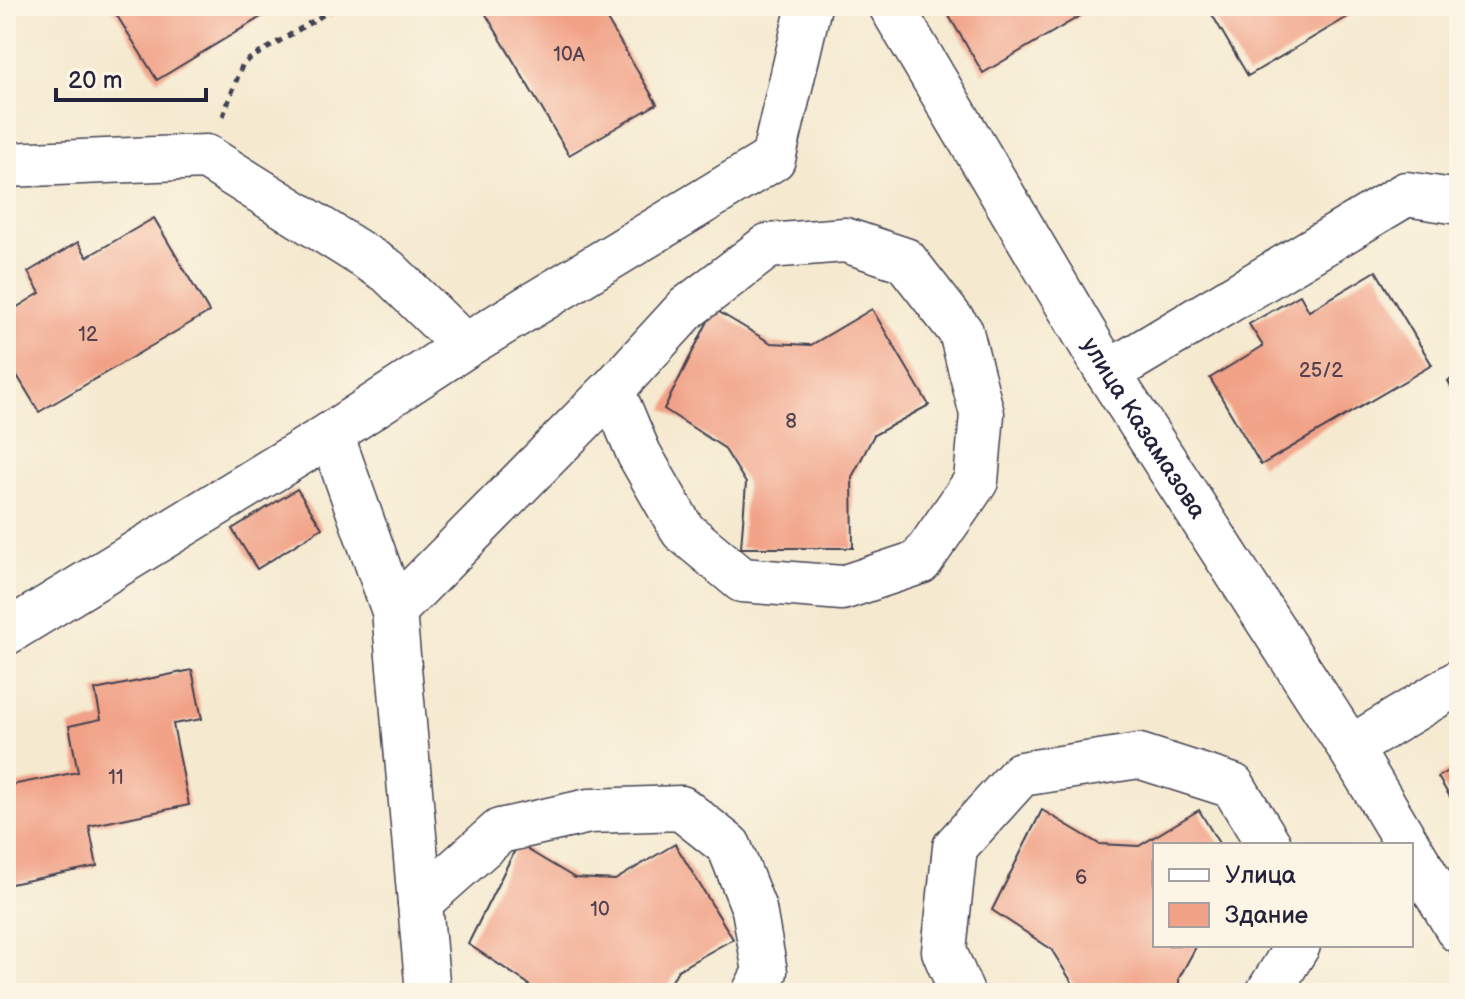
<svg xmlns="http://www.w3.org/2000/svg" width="1465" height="999" font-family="'Balsamiq Sans',sans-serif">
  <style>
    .building { fill: #f1a186 }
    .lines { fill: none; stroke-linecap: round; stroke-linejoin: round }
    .minor-casing { stroke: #424051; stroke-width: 47 }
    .path { stroke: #424051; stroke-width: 5; stroke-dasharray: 6 6; stroke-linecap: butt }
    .minor { stroke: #fff; stroke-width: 44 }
    .labels { text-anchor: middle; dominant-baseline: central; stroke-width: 7; stroke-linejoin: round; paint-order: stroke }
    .number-label { font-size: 20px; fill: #56424e }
    .street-label { font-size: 24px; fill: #22223b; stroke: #fcf5e5 }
  </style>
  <rect width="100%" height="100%" fill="#fcf5e5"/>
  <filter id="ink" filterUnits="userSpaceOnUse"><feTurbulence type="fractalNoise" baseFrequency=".0125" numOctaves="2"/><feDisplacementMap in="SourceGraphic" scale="16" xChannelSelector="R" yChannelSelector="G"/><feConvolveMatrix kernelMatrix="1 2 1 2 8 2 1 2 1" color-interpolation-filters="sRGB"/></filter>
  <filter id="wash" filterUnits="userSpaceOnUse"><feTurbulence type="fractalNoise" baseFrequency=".006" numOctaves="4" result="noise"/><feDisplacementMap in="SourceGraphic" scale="32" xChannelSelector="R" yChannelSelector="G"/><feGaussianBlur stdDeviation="1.8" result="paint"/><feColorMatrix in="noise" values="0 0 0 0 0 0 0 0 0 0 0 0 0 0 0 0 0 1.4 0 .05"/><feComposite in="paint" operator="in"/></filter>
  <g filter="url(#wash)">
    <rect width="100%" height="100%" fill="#f5ead0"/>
    <g id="blocks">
      <path class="building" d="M 111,6 L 279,6 L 157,80 Z
        M 481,6 L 599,6 L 657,104 L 569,155 Z
        M 943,6 L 1097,6 L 983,73 Z
        M 1207,6 L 1366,6 L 1248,76 Z
        M 154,218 L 209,312 L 39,412 L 6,357 L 6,314 L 40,293 L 28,272 L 78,242 L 87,257 Z
        M 1376,271 L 1432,365 L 1261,465 L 1210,378 L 1263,346 L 1249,324 L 1300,295 L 1309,311 Z
        M 714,309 L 771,343 L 811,345 L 872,309 L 929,405 L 874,435 L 852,477 L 853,548 L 741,548 L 746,483 L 724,448 L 664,409 Z
        M 1459,375 L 1459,400 L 1448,381 Z
        M 297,489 L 322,528 L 257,569 L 232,529 Z
        M 192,670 L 202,719 L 173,724 L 189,805 L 89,826 L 97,866 L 6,885 L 6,786 L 78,772 L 69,726 L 101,719 L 95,690 Z
        M 1459,764 L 1459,812 L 1438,777 Z
        M 1042,810 L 1099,844 L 1139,846 L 1199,810 L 1220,845 L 1155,845 L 1155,945 L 1197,945 L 1179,978 L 1179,993 L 1072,993 L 1073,984 L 1051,949 L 992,910 Z
        M 518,844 L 575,878 L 615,880 L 675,844 L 733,939 L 678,970 L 665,993 L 534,993 L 527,983 L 468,944 Z"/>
    </g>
  </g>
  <g filter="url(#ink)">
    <use href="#blocks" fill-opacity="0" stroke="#424051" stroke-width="2"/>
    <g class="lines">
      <defs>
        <g id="minor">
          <path id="s1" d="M 891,6 L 1108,373 L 1350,748 L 1408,845"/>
          <path d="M 6,165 L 206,157 L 388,271 L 465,346 L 773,159 L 809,6"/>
          <path d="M 1108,373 L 1406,194 L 1459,202"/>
          <path d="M 331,434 L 394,611 L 428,993"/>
          <path d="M 394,611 L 612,390 L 687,308 L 768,246 L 845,240 L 905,260 L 961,332 L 982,414 L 976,481 L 920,562 L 842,588 L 742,580 L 683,531 L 639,454 L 612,390"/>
          <path d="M 6,633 L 331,434 L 465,346"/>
          <path d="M 1350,748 L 1459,682"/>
          <path d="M 1411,850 L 1459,931"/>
          <path d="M 420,902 L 500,831 L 589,811 L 681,808 L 729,846 L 754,909 L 765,972 L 754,993"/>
          <path d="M 962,993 L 944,951 L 955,847 L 1021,774 L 1139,756 L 1233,786 L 1269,845"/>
          <path d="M 1268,993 L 1298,945"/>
        </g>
      </defs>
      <use href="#minor" class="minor-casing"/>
      <path class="path" d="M 223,116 L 243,63 L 338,6"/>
      <use href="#minor" class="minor"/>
    </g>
  </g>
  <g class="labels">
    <g class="number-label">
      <text x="569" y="55">10А</text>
      <text x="88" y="335">12</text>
      <text x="1321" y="371">25/2</text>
      <text x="791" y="422">8</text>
      <text x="116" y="778">11</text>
      <text x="1081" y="878">6</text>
      <text x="600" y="910">10</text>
    </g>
    <g class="street-label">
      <text stroke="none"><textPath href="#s1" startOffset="492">улица Казамазова</textPath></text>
    </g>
  </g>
  <rect width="1465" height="999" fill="none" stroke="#fcf5e5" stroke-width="32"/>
  <rect x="1153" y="843" width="260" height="104" fill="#fcf5e5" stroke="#a5a1a1" stroke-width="2"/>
  <rect x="1169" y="869" width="40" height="12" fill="#ffffff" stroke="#a5a1a1" stroke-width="2"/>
  <text x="1225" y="883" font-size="24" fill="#22223b">Улица</text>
  <rect x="1169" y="903" width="40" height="24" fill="#f1a186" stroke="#a5a1a1" stroke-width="2"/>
  <text x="1225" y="923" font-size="24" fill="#22223b">Здание</text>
  <path d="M56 88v12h150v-12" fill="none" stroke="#22223b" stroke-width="4"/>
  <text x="68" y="88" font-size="24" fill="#22223b" stroke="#fcf5e5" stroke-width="6" paint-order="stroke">20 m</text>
</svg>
